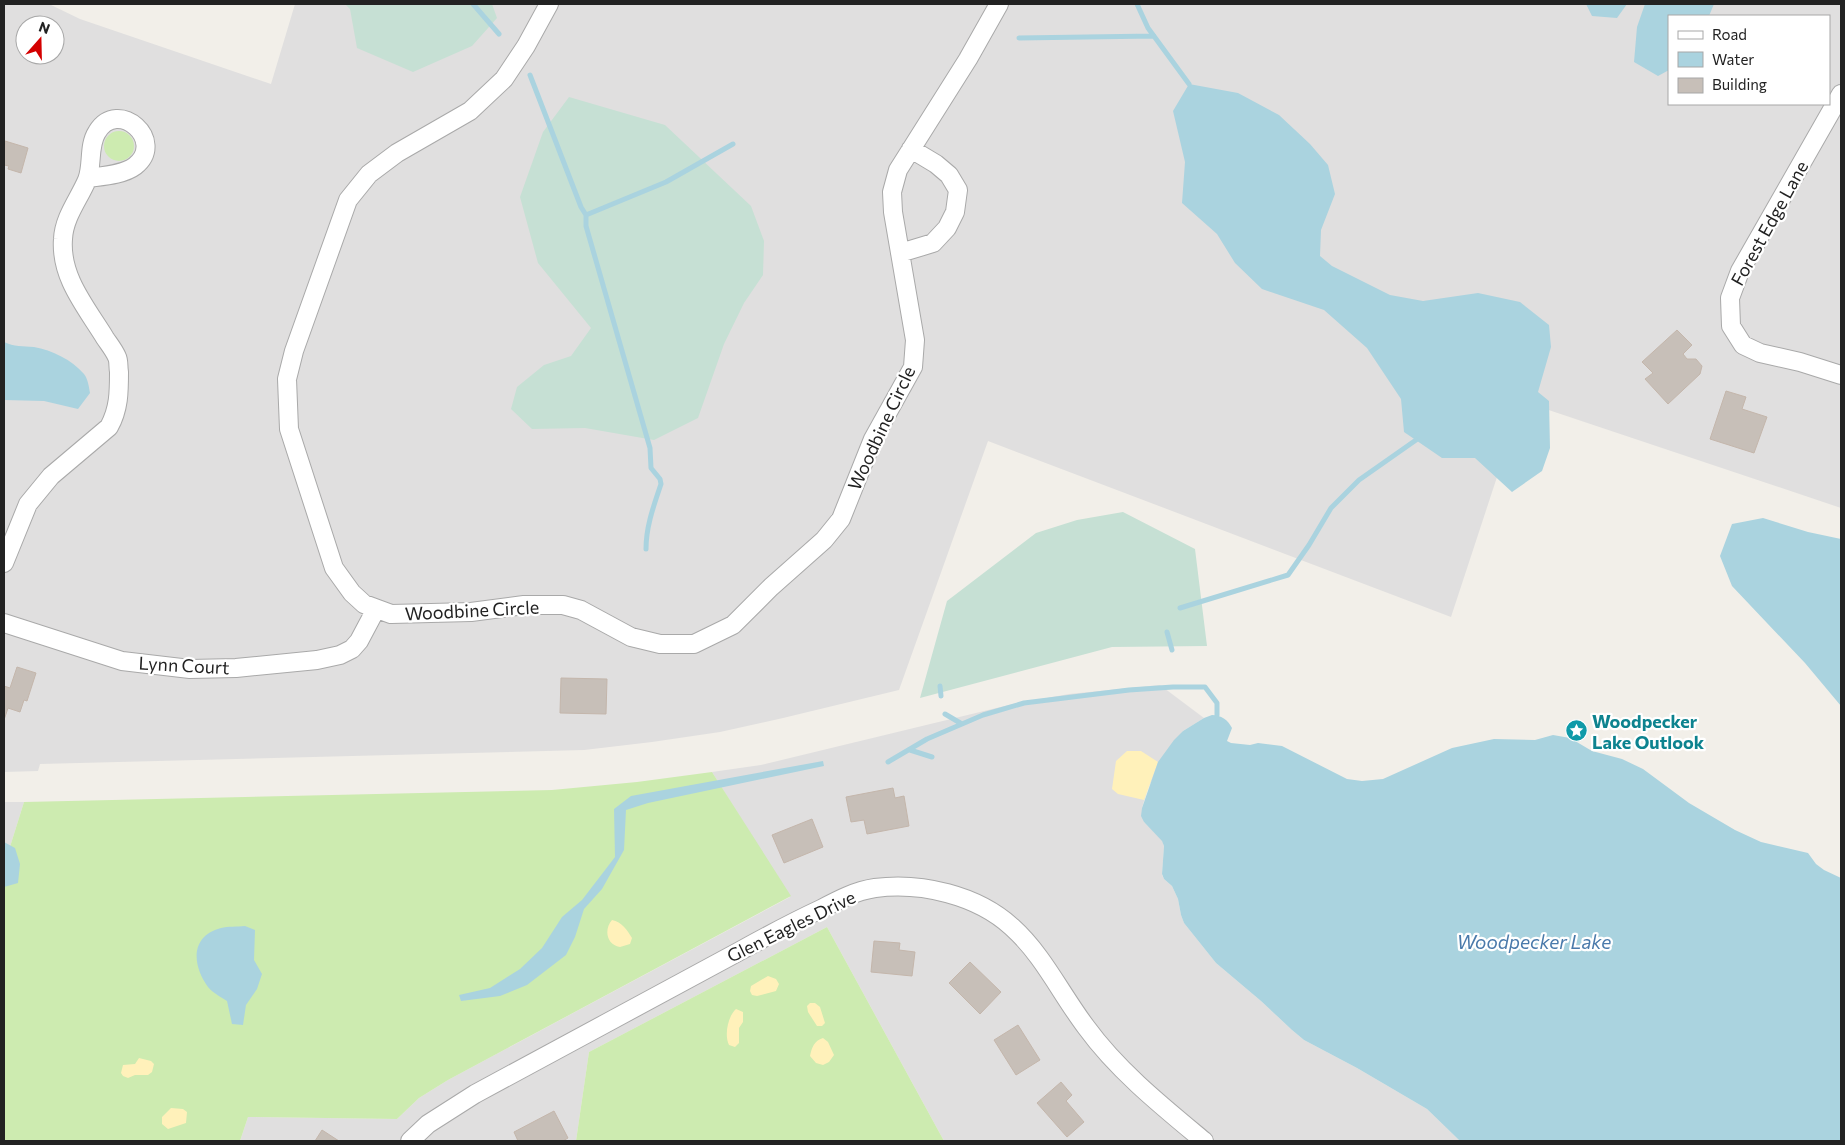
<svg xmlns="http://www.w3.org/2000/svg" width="1845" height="1145" font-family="Commissioner,sans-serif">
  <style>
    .residential { fill: #e0dfdf; fill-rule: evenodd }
    .grass { fill: #cdebb0 }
    .wetland { fill: #c6e0d4 }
    .sand { fill: #fff1ba }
    .water { fill: #aad3df }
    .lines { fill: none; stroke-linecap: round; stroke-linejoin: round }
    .stream { stroke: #aad3df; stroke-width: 5 }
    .building { fill: #c7bfb8; stroke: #c4b6ab }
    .minor-casing { stroke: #a9a9a9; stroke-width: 20 }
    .minor { stroke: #fff; stroke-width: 18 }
    .labels { text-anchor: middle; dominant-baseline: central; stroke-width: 4.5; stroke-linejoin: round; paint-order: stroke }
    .street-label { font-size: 18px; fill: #222; stroke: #fff }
    .culture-label { font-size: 18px; font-weight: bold; fill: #0d838f; stroke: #fff; text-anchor: start }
    .water-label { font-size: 19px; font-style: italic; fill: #4a7aab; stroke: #fff }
  </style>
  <rect width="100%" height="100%" fill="#f2efe9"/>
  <path class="residential" d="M 4,4 L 49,4 L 80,19 L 271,84 L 295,4 L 1841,4 L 1841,508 L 1522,401 L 1451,617 L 988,441 L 899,690 L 783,718 L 720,732 L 652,742 L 584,750 L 40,764 L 38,771 L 4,772 ZM 1669,16 L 1829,16 L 1829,104 L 1669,104 ZM 25,25 L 55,25 L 55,55 L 25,55 Z
    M 1160,685 L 1204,718 L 1183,731 L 1148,787 L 1142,808 L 1144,822 L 1162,840 L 1164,846 L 1162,875 L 1164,879 L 1172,886 L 1178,899 L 1181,915 L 1184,923 L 1216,963 L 1261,1001 L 1292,1030 L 1304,1040 L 1357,1068 L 1427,1109 L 1460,1141 L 944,1141 L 827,927 L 589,1052 L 576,1141 L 240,1141 L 248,1117 L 397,1119 L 419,1098 L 448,1080 L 790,897 L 712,772 L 761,765 L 1013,704 L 1069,694 Z
    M 4,802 L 24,802 L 4,866 Z"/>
  <path class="grass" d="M104 146a15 15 0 1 1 30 0a15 15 0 1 1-30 0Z
    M 712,772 L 791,896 L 448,1080 L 419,1098 L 397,1119 L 248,1117 L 240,1141 L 4,1141 L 4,866 L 24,802 L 552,790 L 637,782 Z
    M 827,927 L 944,1141 L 576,1141 L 589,1052 Z"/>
  <path class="wetland" d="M 345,4 L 492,4 L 497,18 L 472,46 L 413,72 L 357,48 L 350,9 Z
    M 569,97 L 665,125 L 751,206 L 764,241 L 763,275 L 744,303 L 724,344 L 698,418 L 654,440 L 585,428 L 532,429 L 511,409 L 517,387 L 544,365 L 571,356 L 591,328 L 538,263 L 520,197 L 543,132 Z
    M 1123,512 L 1195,549 L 1207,646 L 1112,647 L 920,698 L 947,601 L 1036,533 L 1077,520 Z"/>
  <path class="sand" d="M 1127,751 L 1141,751 L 1158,762 L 1144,800 L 1118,794 L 1112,789 L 1116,761 Z
    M 612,920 C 622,922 627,930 632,938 L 630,944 L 620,947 C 606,945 604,929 612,920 Z
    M 768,976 L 776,979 L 779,984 L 776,991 L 757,996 L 752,995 L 750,991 L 751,986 Z
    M 810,1003 L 815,1003 L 820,1007 L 825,1023 L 822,1026 L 817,1026 L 808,1012 L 807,1006 Z
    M 736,1009 L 743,1012 L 743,1022 L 739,1028 L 739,1043 L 735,1047 L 729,1045 C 724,1035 728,1016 736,1009 Z
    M 823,1038 L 828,1042 L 834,1055 L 829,1062 L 823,1065 L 816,1063 L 810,1056 C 812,1047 814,1041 823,1038 Z
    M 139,1058 L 151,1061 L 154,1064 L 152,1072 L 148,1075 L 135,1075 L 128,1078 L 123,1076 L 121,1073 L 123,1065 L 135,1064 Z
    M 171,1108 L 183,1109 L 187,1112 L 186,1123 L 168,1129 L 162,1124 L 162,1117 Z"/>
  <path class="water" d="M 1586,4 L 1627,4 L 1617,18 L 1592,16 Z
    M 1645,4 L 1714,4 L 1709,16 L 1669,16 L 1669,70 L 1658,76 L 1634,62 L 1637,27 Z
    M 1189,84 L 1238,93 L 1279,115 L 1310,144 L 1328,165 L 1335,194 L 1321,230 L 1320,256 L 1332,266 L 1390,295 L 1423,301 L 1478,293 L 1520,302 L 1549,325 L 1551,347 L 1538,392 L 1549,401 L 1550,448 L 1542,471 L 1512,492 L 1475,458 L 1442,458 L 1404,432 L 1401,399 L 1367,348 L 1324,310 L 1262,289 L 1235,263 L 1217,234 L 1182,203 L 1185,162 L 1173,111 Z
    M 4,342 C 14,347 23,346 34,347 C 52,350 72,360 84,374 C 88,379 89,387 90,393 L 78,409 L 44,401 L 4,400 Z
    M 1763,518 L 1808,532 L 1841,539 L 1841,706 L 1805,663 L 1732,586 L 1720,556 L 1732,524 Z
    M 1212,715 C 1221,715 1228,720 1232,728 L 1227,741 L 1231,743 L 1250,745 L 1258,743 L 1282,746 L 1347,779 L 1362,781 L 1383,779 L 1452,748 L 1494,739 L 1535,740 L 1553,735 L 1570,738 L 1592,751 L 1622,759 L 1643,769 L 1689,803 L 1735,830 L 1761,842 L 1808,853 L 1816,864 L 1824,870 L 1841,878 L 1841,1141 L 1460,1141 L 1427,1109 L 1357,1068 L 1304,1040 L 1292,1030 L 1261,1001 L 1216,963 L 1184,923 L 1181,915 L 1178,899 L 1172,886 L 1164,879 L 1162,874 L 1164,846 L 1162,841 L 1144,822 L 1141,816 L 1142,808 L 1158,762 L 1174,740 L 1183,731 L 1204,718 Z
    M 823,761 L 824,766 L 648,803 L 626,810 L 624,850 L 602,889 L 584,909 L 575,937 L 566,955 L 527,985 L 500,996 L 461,1001 L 459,995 L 490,988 L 520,969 L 542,948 L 562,917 L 582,900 L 615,857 L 614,809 L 631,796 Z
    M 4,842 L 15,848 L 20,864 L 18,883 L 4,887 Z
    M 245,926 L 255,930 L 254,960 L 262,974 L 257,989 L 246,1005 L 243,1025 L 232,1024 L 227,1001 C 221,997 213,993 208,987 C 192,965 190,936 221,928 C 228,926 237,927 245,926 Z"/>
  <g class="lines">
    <path class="stream" d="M 473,4 L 499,34
      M 1137,4 L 1148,28 L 1189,84
      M 1019,38 L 1154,36
      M 530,75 L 581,207 L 586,215 L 586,226 L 650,448 L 651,468 L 660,479 L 661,484 C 654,505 646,526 646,549
      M 586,215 L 666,182 L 733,144
      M 1180,608 L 1288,575 L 1309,545 L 1331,508 L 1359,480 L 1416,440
      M 1167,632 L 1172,650
      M 940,686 L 941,696
      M 945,714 L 962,724
      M 910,750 L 932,757
      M 888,762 L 927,739 L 983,715 L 1024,703 L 1129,690 L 1173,687 L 1205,687 L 1217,703 L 1217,715"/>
  </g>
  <path class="building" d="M 5,141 L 28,148 L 21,173 L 8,169 L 9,166 L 4,165 Z
    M 1677,330 L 1692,345 L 1683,354 L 1687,359 L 1696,359 L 1702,366 L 1700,374 L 1668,404 L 1645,379 L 1653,373 L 1642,362 Z
    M 1726,391 L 1746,397 L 1742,409 L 1767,417 L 1754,453 L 1710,439 Z
    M 17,667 L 36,673 L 27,701 L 24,700 L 20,712 L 8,708 L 4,720 L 4,686 L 10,688 Z
    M 561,678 L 607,679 L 606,714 L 560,713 Z
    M 893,788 L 895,798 L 904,796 L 909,826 L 867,834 L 864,820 L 851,822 L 846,797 Z
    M 812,819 L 823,847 L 784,863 L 772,835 Z
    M 874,941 L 900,943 L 899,950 L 915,952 L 912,976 L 871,972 Z
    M 970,962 L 1001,992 L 980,1014 L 949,983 Z
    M 1018,1025 L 1040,1060 L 1016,1075 L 994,1040 Z
    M 1061,1082 L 1072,1095 L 1066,1101 L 1084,1122 L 1067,1137 L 1037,1103 Z
    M 554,1111 L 568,1138 L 563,1141 L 518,1141 L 514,1132 Z
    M 322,1130 L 339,1141 L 315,1141 Z"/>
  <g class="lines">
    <defs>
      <path id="minor" d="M 549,4 L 526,46 L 504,79 L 470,111 L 397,153 L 369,174 L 348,200 L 294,351 L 287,379 L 289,429 L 334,568 L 352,593 L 364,604 L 391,614 L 471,612 L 524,605 L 563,605 L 581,610 L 631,637 L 660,644 L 694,644 L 733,625 L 771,587 L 824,540 L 841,519 L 873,439 L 913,367 L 915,340 L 893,212 L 892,192 L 898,170 L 968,59 L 999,4
        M 1841,94 L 1740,271 L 1730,298 L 1731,326 L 1743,345 L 1760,353 L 1800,362 L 1841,375
        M 900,253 L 933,243 L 947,228 L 955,212 L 958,190 L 949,175 L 936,164 L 911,149
        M 4,563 L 28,504 L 51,476 L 109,427 C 119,409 119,392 119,372 C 118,367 119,361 117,357 C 114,350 109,344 105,338 C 86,307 60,277 63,239 C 64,217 79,199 87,180 C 93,165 88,146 97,132 C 118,97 167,141 135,166 C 123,175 102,176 88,178
        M 4,623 L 122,661 L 190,669 L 236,668 L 317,660 L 340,655 L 352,649 L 359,641 L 376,609
        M 410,1141 L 428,1124 L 475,1094 C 563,1047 650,999 738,952 C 765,937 793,922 821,909 C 838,900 855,891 875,888 C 921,882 977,895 1012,927 C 1043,955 1061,994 1086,1027 C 1118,1071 1163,1107 1204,1141"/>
    </defs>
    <use href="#minor" class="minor-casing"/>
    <use href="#minor" class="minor"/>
  </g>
  <defs>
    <symbol id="sight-disc" viewBox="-11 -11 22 22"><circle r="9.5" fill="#0f9aa8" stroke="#fff"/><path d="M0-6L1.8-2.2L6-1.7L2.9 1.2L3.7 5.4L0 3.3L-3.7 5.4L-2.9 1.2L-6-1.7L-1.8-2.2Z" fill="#fff"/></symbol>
  </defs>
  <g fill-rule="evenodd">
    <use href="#sight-disc" x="1564" y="718" width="25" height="25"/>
  </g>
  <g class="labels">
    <g class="street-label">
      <text transform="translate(1769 223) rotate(-61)">Forest Edge Lane</text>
      <text transform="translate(881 428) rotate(-65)">Woodbine Circle</text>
      <text transform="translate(472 610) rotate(-3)">Woodbine Circle</text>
      <text transform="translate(184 665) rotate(3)">Lynn Court</text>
      <text transform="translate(791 926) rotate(-26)">Glen Eagles Drive</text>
    </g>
    <g class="culture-label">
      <text x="1592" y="721">Woodpecker<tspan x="1592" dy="21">Lake Outlook</tspan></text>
    </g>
    <g class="water-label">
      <text x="1534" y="941">Woodpecker Lake</text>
    </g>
  </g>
  <rect width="1845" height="1145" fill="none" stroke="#222222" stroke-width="10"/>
  <rect x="1668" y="15" width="162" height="90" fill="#ffffff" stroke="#a7a7a7"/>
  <rect x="1678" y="31" width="25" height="8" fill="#ffffff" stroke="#a7a7a7"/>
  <text x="1712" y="40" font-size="15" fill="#222222">Road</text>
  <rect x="1678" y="52" width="25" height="15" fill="#aad3df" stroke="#a7a7a7"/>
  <text x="1712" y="65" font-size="15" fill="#222222">Water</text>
  <rect x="1678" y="78" width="25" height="15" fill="#c7bfb8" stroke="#a7a7a7"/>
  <text x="1712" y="90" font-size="15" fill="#222222">Building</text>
  <g transform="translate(40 40) rotate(20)"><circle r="24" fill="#ffffff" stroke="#a7a7a7"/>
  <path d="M0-4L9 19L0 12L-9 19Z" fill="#d40000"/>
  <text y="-8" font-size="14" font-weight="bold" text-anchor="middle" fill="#222222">N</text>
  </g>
</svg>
